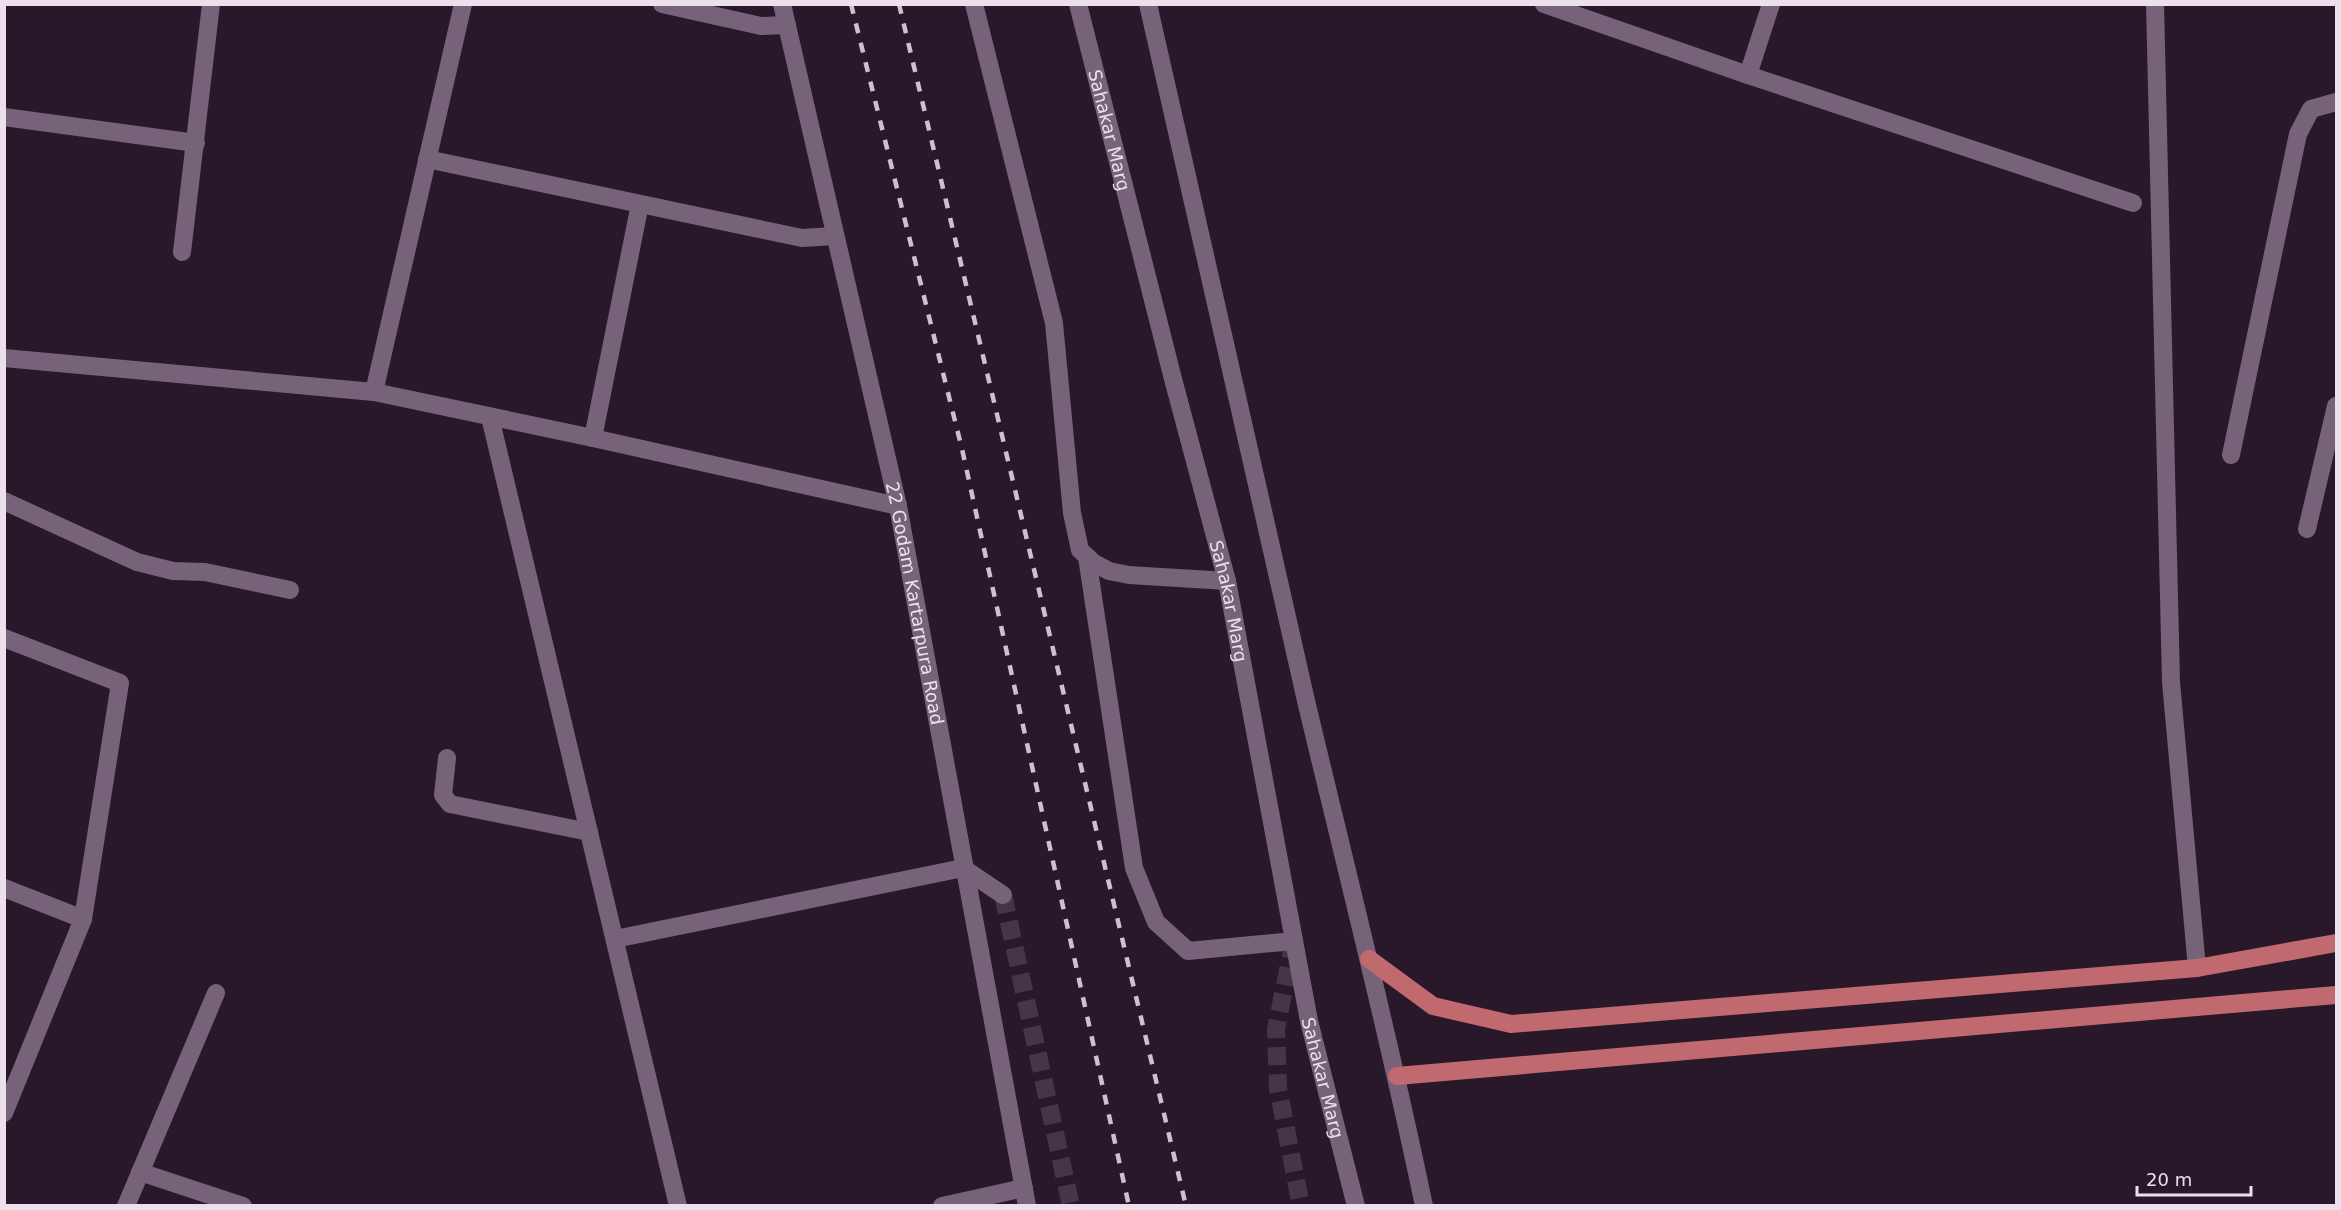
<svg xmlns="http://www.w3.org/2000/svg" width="2341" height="1210" font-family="'DejaVu Sans',sans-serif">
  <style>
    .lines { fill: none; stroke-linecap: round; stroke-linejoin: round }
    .minor-tunnel { stroke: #453647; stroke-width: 18; stroke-dasharray: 18 9; stroke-linecap: butt }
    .minor { stroke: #766279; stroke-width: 18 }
    .major { stroke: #c0696f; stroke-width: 18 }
    .rail { stroke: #cdc1ce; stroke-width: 4.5; stroke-dasharray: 10 10; stroke-linecap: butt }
    .labels { text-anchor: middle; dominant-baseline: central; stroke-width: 6; stroke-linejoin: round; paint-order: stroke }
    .street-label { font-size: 18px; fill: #ece0ed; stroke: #28182a }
  </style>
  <rect width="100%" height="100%" fill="#28182a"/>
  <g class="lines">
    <path class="minor-tunnel" d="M 1003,895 L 1071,1206
      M 1294,941 L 1276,1029 L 1278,1088 L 1301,1206"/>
    <g class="minor">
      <path d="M 662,4 L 761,26 L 787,25"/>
      <path id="s1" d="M 782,4 L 898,506 L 1027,1206"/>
      <path d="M 974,4 L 1054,323 L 1072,513 L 1080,550 L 1094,563 L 1109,571 L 1129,575 L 1227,581"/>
      <path id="s2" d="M 1078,4 L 1173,379 L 1227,581 L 1309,1021 L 1356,1206"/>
      <path d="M 1148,4 C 1200,238 1252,472 1307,705 C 1347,872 1389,1038 1424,1206"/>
      <path d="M 1544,4 L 1748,75"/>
      <path d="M 1771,4 L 1748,75 L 2133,203"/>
      <path d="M 2155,4 L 2171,682 L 2197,968"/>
      <path d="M 4,117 L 196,143"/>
      <path d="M 427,159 L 802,238 L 835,236"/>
      <path d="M 182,252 L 211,4"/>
      <path d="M 4,358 L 374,392 L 593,438 L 898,506"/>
      <path d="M 374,392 L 463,4"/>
      <path d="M 490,417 L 678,1206"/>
      <path d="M 593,438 L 640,204"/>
      <path d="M 2231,455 L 2298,134 L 2311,109 L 2336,102"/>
      <path d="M 4,501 L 137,562 L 173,571 L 205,572 L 290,590"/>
      <path d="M 2307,529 L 2336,406"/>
      <path d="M 1087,557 L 1134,868 L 1156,922 L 1188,951 L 1294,941"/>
      <path d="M 4,638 L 120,683 L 83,919"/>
      <path d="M 447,758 L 443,795 L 450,804 L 589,832"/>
      <path d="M 4,888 L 83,919 L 4,1113"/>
      <path d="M 615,939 L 963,868 L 1003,895"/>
      <path d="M 140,1172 L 243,1206"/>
      <path d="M 126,1206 L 216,993"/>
      <path d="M 942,1206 L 1024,1188"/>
    </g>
    <path class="major" d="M 1369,959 L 1433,1006 L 1511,1024 L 2197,968 L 2336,943
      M 1397,1076 L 2336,995"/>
    <path class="rail" d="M 851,4 L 962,449 L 1129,1206
      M 899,4 L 1186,1206"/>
  </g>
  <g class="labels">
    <g class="street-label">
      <text stroke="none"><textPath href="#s2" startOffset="130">Sahakar Marg</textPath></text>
      <text stroke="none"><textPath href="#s2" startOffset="616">Sahakar Marg</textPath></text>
      <text stroke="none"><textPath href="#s1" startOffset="614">22 Godam Kartarpura Road</textPath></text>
      <text stroke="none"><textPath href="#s2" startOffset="1102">Sahakar Marg</textPath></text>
    </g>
  </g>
  <rect width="2341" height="1210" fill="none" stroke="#ece0ed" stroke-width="12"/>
  <path d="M2137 1186v9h114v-9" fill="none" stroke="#ece0ed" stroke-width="3"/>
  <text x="2146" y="1186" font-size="18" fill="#ece0ed" stroke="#28182a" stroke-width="4.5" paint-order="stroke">20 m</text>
</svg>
